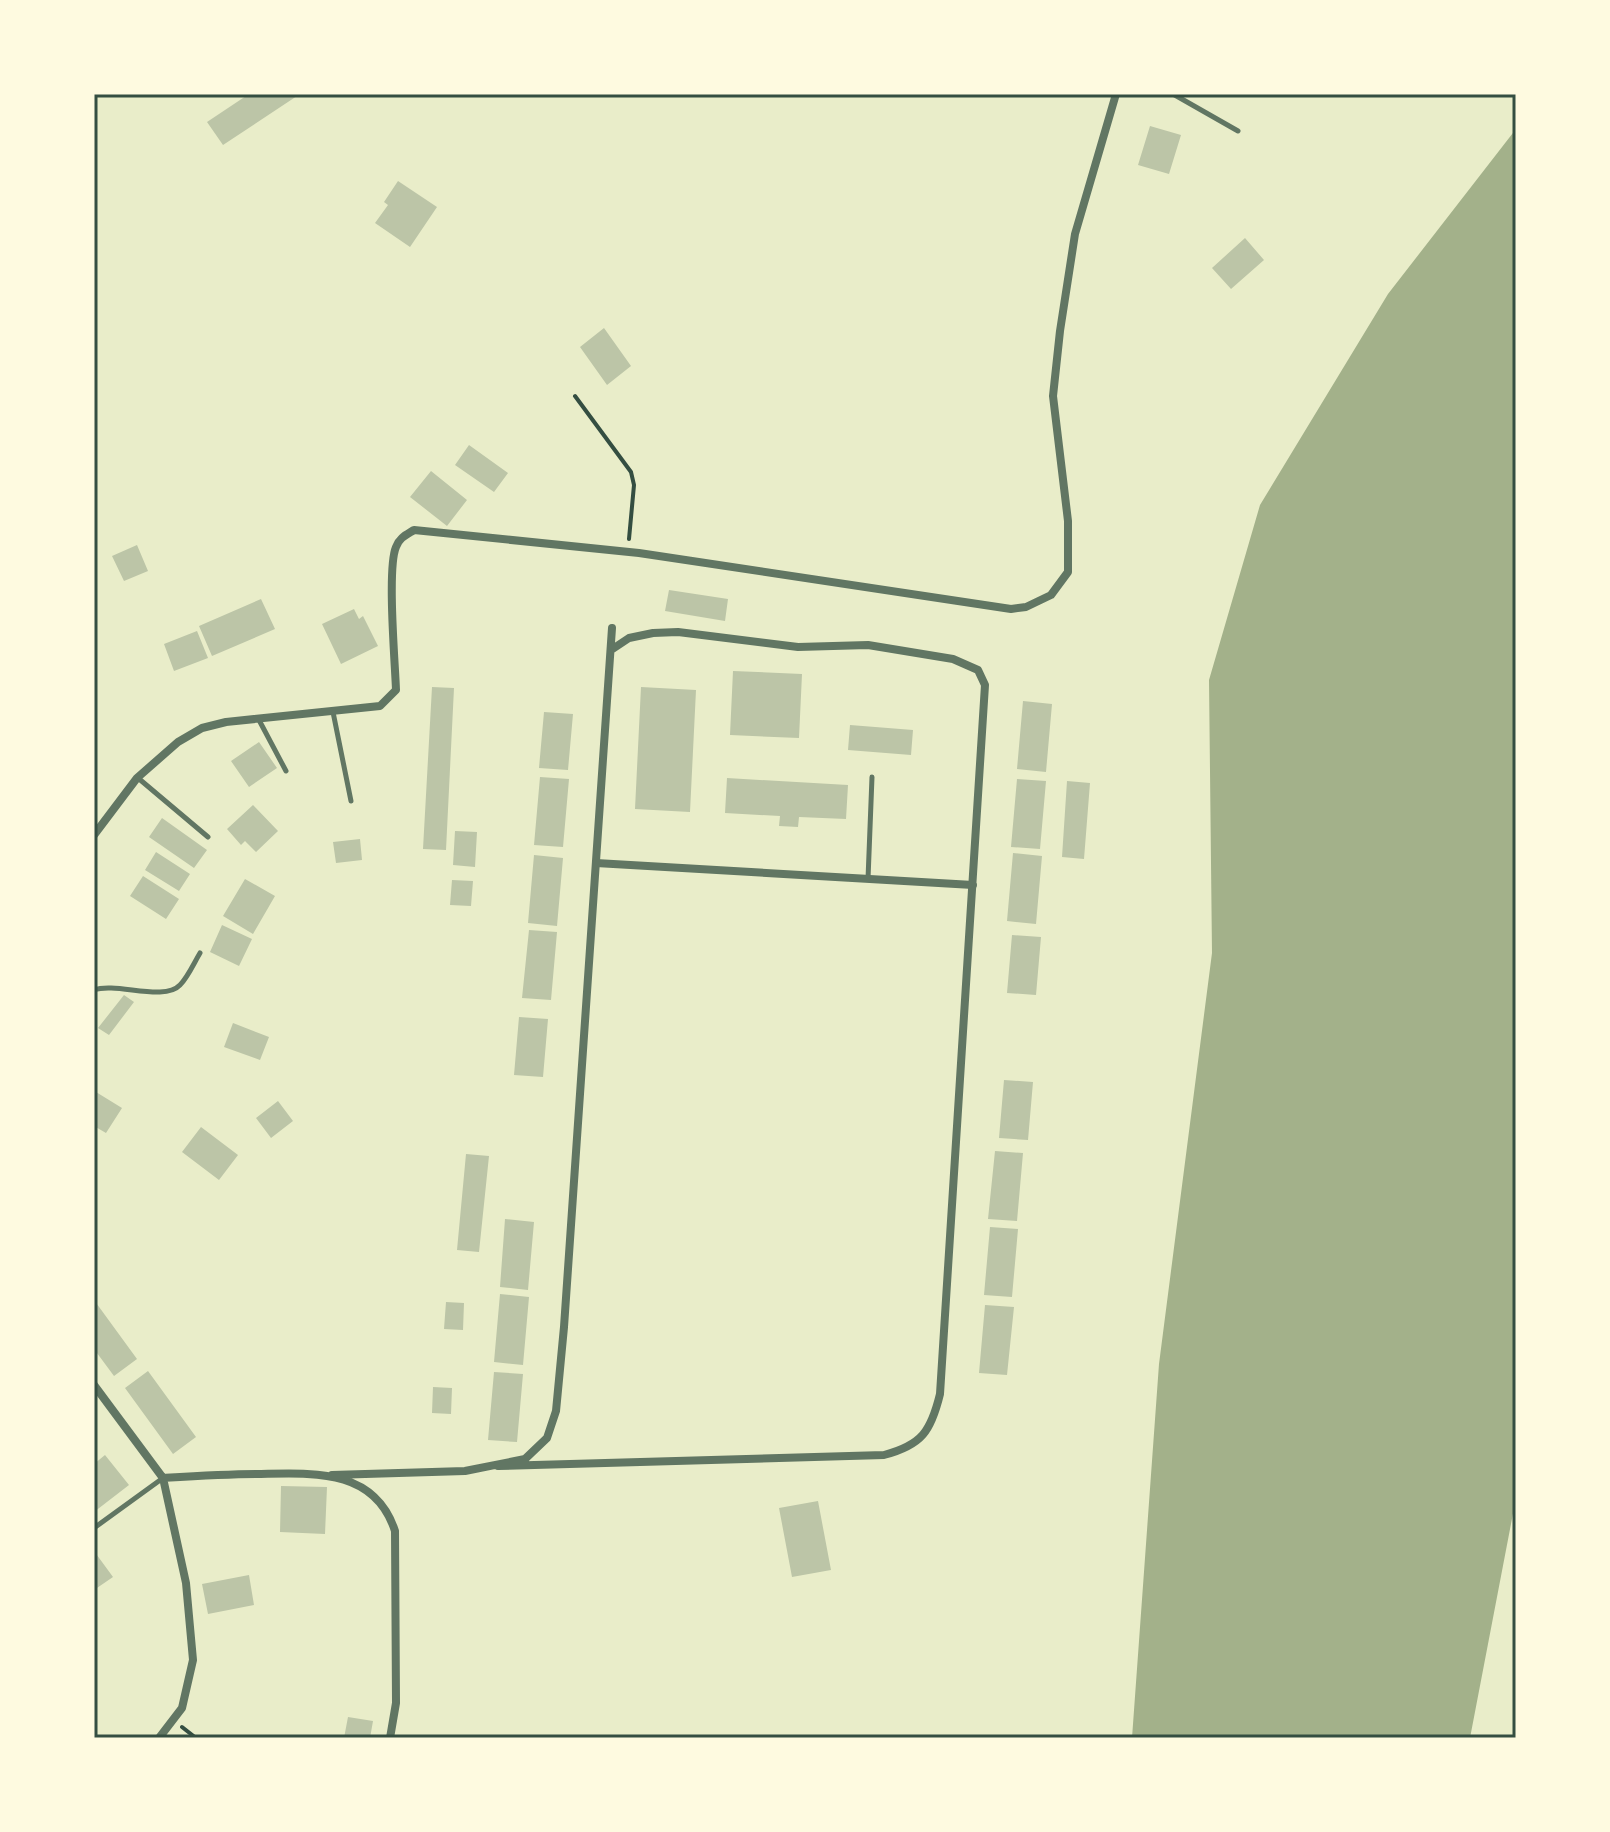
<svg xmlns="http://www.w3.org/2000/svg" width="1610" height="1832" font-family="'Work Sans',sans-serif">
  <style>
    .water { fill: #a3b18a }
    .building { fill: #bcc5a7 }
    .lines { fill: none; stroke-linecap: round; stroke-linejoin: round }
    .path { stroke: #344e41; stroke-width: 4 }
    .service { stroke: #617663; stroke-width: 5 }
    .minor { stroke: #617663; stroke-width: 8 }
    .neatline { fill: none; stroke: #344e41; stroke-width: 3 }
  </style>
  <rect width="100%" height="100%" fill="#e9edc9"/>
  <path class="water" d="M 1516,129 L 1515,1503 L 1470,1738 L 1132,1738 L 1159,1364 L 1212,953 L 1209,680 L 1260,505 L 1388,294 Z"/>
  <path class="building" d="M 249,94 L 297,96 L 223,145 L 207,122 Z
    M 1150,126 L 1181,135 L 1169,174 L 1138,165 Z
    M 398,181 L 437,207 L 410,247 L 375,223 L 388,205 L 384,202 Z
    M 1245,238 L 1264,260 L 1231,289 L 1212,268 Z
    M 604,328 L 631,366 L 607,385 L 580,347 Z
    M 469,445 L 508,473 L 494,492 L 455,465 Z
    M 431,471 L 467,500 L 447,526 L 410,497 Z
    M 137,545 L 148,571 L 124,581 L 112,556 Z
    M 669,590 L 728,599 L 725,621 L 665,611 Z
    M 261,599 L 275,629 L 212,656 L 199,626 Z
    M 354,609 L 359,619 L 363,616 L 378,646 L 341,664 L 322,624 Z
    M 197,631 L 208,658 L 174,671 L 164,644 Z
    M 733,671 L 802,674 L 799,738 L 730,735 Z
    M 432,687 L 454,688 L 446,850 L 423,849 Z
    M 641,687 L 696,690 L 690,812 L 635,809 Z
    M 1023,701 L 1052,704 L 1046,772 L 1017,769 Z
    M 544,712 L 573,714 L 568,770 L 539,768 Z
    M 850,725 L 913,730 L 911,755 L 848,750 Z
    M 259,742 L 277,768 L 249,787 L 231,761 Z
    M 540,777 L 569,779 L 563,847 L 534,845 Z
    M 727,778 L 848,785 L 846,819 L 799,817 L 798,827 L 779,826 L 780,816 L 725,813 Z
    M 1017,779 L 1046,781 L 1040,849 L 1011,847 Z
    M 1067,781 L 1090,783 L 1084,859 L 1062,857 Z
    M 253,805 L 278,831 L 256,852 L 245,841 L 241,845 L 227,829 Z
    M 162,818 L 207,850 L 194,868 L 149,837 Z
    M 455,831 L 477,832 L 475,867 L 453,865 Z
    M 360,839 L 362,860 L 336,863 L 333,842 Z
    M 156,852 L 190,874 L 179,891 L 145,870 Z
    M 1013,853 L 1042,856 L 1036,924 L 1007,921 Z
    M 534,855 L 563,858 L 557,926 L 528,923 Z
    M 143,876 L 179,899 L 166,919 L 130,896 Z
    M 245,879 L 275,896 L 253,934 L 223,916 Z
    M 452,880 L 473,881 L 471,906 L 450,905 Z
    M 222,925 L 252,939 L 239,966 L 210,952 Z
    M 529,930 L 557,932 L 551,1000 L 522,998 Z
    M 1012,935 L 1041,937 L 1036,995 L 1007,993 Z
    M 124,995 L 134,1002 L 109,1035 L 98,1028 Z
    M 519,1017 L 548,1019 L 543,1077 L 514,1075 Z
    M 233,1023 L 269,1037 L 260,1060 L 224,1047 Z
    M 1004,1080 L 1033,1082 L 1028,1140 L 999,1138 Z
    M 96,1092 L 122,1108 L 106,1133 L 94,1126 Z
    M 278,1101 L 293,1121 L 271,1138 L 256,1118 Z
    M 201,1127 L 238,1155 L 219,1180 L 182,1152 Z
    M 995,1151 L 1023,1153 L 1017,1221 L 988,1219 Z
    M 466,1154 L 489,1156 L 479,1252 L 457,1250 Z
    M 505,1219 L 534,1222 L 528,1290 L 500,1287 Z
    M 990,1227 L 1018,1229 L 1012,1297 L 984,1295 Z
    M 500,1294 L 529,1297 L 523,1365 L 494,1362 Z
    M 94,1300 L 137,1359 L 114,1376 L 94,1349 Z
    M 446,1302 L 464,1303 L 463,1330 L 444,1329 Z
    M 985,1305 L 1014,1307 L 1007,1375 L 979,1373 Z
    M 148,1371 L 196,1437 L 173,1454 L 125,1388 Z
    M 494,1372 L 523,1374 L 517,1442 L 488,1440 Z
    M 433,1387 L 452,1388 L 451,1414 L 432,1413 Z
    M 105,1455 L 129,1485 L 94,1512 L 94,1464 Z
    M 281,1486 L 327,1487 L 325,1534 L 280,1532 Z
    M 818,1501 L 831,1570 L 792,1577 L 779,1508 Z
    M 94,1551 L 113,1577 L 94,1590 Z
    M 249,1575 L 254,1605 L 208,1614 L 202,1584 Z
    M 348,1717 L 373,1721 L 370,1738 L 344,1738 Z"/>
  <g class="lines">
    <path class="path" d="M 575,396 L 631,472 L 634,485 L 629,539
      M 182,1727 L 196,1738"/>
    <path class="service" d="M 1173,94 L 1238,131
      M 333,712 L 351,801
      M 259,720 L 286,771
      M 138,778 L 208,837
      M 868,879 L 872,777
      M 94,990 C 116,982 164,1002 180,985 C 188,977 194,963 200,953
      M 94,1528 L 163,1478"/>
    <path class="minor" d="M 94,835 L 137,778 L 178,742 L 202,728 L 226,722 L 380,706 L 396,690 C 395,662 387,568 396,547 C 399,538 406,535 414,530 L 639,553 L 1011,609 L 1026,607 L 1051,595 L 1068,572 L 1068,521 L 1053,396 L 1060,331 L 1075,234 L 1116,94
      M 596,863 L 973,885
      M 94,1385 L 163,1478 L 186,1583 L 193,1660 L 182,1708 L 159,1738
      M 498,1466 L 884,1455 C 922,1445 931,1431 940,1394 L 985,685 L 978,670 L 953,659 L 868,645 L 798,647 L 678,632 L 653,633 L 629,638 L 611,650
      M 332,1475 L 465,1471 L 525,1459 L 547,1438 L 556,1411 L 564,1327 L 612,628
      M 163,1478 C 196,1476 228,1474 261,1474 C 315,1473 375,1469 395,1531 L 396,1703 L 390,1738"/>
  </g>
  <rect width="1610" height="1832" fill="none" stroke="#fefae0" stroke-width="192"/>
  <rect x="96" y="96" width="1418" height="1640" class="neatline"/>
</svg>
